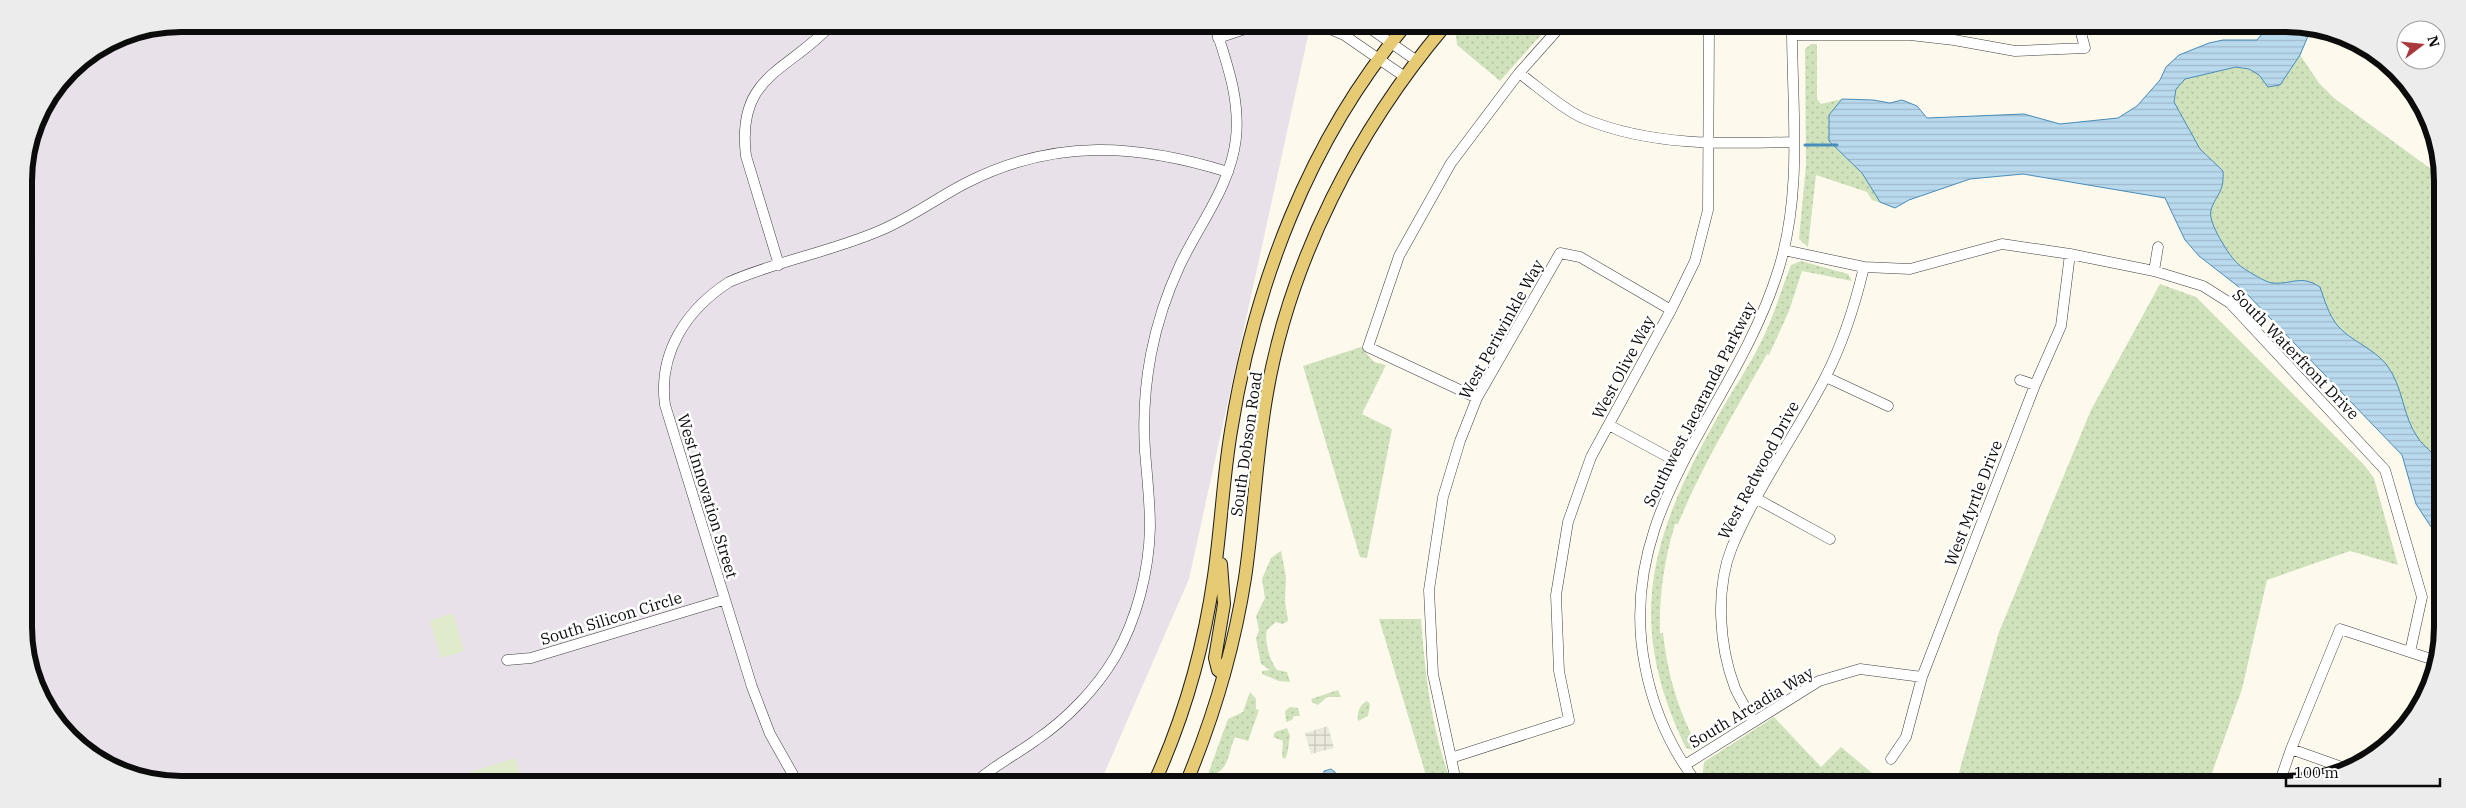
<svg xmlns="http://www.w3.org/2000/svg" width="2466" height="808" font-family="'IBM Plex Serif',serif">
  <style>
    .industrial { fill: #e9e1ea }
    .grass { fill: url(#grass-dots) }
    .pitch { fill: #e0ebcc }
    .plaza { fill: url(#plaza-grid) }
    .water { fill: url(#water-rules); stroke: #498dba }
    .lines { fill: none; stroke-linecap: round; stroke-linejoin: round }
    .stream { stroke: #498dba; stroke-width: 3 }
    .minor-casing { stroke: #3f3f3f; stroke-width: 11 }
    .major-casing { stroke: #1d1d1d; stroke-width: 14 }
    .minor { stroke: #fff; stroke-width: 10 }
    .major { stroke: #e6cb74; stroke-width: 12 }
    .labels { text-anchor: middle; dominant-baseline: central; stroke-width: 5; stroke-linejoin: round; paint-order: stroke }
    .street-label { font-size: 16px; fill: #0c0c0c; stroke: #fff }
    .rim { fill: none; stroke: #0c0c0c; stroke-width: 6 }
  </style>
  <defs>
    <pattern id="grass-dots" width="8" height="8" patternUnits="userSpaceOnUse" patternTransform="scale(1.25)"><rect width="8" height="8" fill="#cfe2bc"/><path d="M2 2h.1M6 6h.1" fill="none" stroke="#b1c1a0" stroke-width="1.8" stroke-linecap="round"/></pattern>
    <pattern id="plaza-grid" width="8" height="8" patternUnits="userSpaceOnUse" patternTransform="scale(1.25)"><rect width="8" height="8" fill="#ebe8dd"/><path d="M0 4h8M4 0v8" fill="none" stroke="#c8c6bc"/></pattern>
    <pattern id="water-rules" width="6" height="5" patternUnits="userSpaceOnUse" patternTransform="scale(1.25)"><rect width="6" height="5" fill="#b9d9ed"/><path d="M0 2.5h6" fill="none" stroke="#9eb9ca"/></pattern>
  </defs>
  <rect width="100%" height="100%" fill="#fdfaed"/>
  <path class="industrial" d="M 181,24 L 1310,27 L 1189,579 L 1101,781 L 140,779 L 102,763 L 63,731 L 27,657 L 24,171 L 36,121 L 70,70 L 121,36 Z"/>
  <path class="grass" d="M 1455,27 L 1548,27 L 1500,81 L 1457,45 Z
    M 2266,29 L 2311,29 L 2300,55 L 2319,83 L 2334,98 L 2439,175 L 2437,536 L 2416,504 L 2402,455 L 2244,291 L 2199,256 L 2185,240 L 2165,198 L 2023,174 L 1970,179 L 1909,200 L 1895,208 L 1872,200 L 1867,192 L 1816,175 L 1808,247 L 1799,239 L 1806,165 L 1805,49 L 1811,44 L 1817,44 L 1817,99 L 1821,104 L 1842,99 L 1873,100 L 1890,103 L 1902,100 L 1917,106 L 1927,118 L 2024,114 L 2060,124 L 2118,118 L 2137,106 L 2160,80 L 2166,67 L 2179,55 L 2209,43 L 2223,40 L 2257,40 Z
    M 1801,261 L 1848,274 L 1852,281 L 1802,271 L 1789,311 L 1769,355 L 1767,354 C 1736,410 1702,465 1678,524 L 1675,524 C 1664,561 1659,595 1660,633 L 1663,633 C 1667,670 1676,703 1692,736 L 1708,741 L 1693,750 L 1686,748 C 1624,620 1651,536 1717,418 C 1731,392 1749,367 1762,340 C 1774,316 1781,290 1791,265 Z
    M 2160,284 L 2196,297 L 2365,466 L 2374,478 L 2398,565 L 2350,551 L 2267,580 L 2242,689 L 2208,784 L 1956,783 L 1999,632 L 2091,410 Z
    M 1361,347 L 1374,362 L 1386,365 L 1362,414 L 1392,429 L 1367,558 L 1360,557 L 1303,366 Z
    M 1281,551 L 1286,577 L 1285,601 L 1288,621 L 1282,624 L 1276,622 L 1267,630 C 1264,641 1270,661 1277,670 L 1287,672 L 1290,682 L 1279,681 L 1262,674 L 1262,671 L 1270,670 L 1261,664 L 1256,639 L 1259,630 L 1256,616 L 1265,598 L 1262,579 L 1271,558 Z
    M 1379,619 L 1421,619 C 1425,673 1431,726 1449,776 L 1463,772 L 1466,782 L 1428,782 Z
    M 1338,690 L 1341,697 L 1327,697 L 1318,705 L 1313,703 L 1311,699 Z
    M 1250,692 L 1256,699 L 1256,709 L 1259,710 L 1248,741 L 1235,737 C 1228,751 1229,776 1208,774 L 1228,719 L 1243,712 Z
    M 1367,701 L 1370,704 L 1368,716 L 1358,721 C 1357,712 1359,705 1367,701 Z
    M 1290,707 L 1298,708 L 1300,716 L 1294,716 L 1292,720 L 1286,722 L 1285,711 Z
    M 1774,717 L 1821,767 L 1841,747 L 1884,783 L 1711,783 L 1703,772 L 1704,762 Z
    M 1287,728 L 1290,736 C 1288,744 1289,752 1285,759 L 1282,757 L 1283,741 L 1273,737 L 1275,732 Z"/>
  <path class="pitch" d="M 453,613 L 464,651 L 441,658 L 430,621 Z
    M 515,758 L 522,780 L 445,780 Z"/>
  <path class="plaza" d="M 1328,726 L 1334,748 L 1311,754 L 1305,733 Z"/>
  <path class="water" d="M 2266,29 L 2311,29 L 2300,55 L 2280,85 L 2268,87 L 2259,75 L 2249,69 L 2236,67 L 2185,79 L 2176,89 L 2174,102 L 2200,149 L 2223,171 C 2224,194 2217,192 2211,210 C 2207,222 2230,257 2238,264 C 2243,269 2267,283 2272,283 C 2292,285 2300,274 2320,287 C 2324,299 2329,315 2337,325 C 2349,340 2373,348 2386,364 C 2404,387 2402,416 2418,438 C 2425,449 2433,449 2438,465 L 2437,536 L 2416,504 L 2402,455 L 2244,291 L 2199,256 L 2185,240 L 2165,198 L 2023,174 L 1970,179 L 1909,200 L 1895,208 L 1880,202 L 1862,173 L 1829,141 L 1829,115 L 1842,99 L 1873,100 L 1890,103 L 1902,100 L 1917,106 L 1927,118 L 2024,114 L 2060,124 L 2118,118 L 2137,106 L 2160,80 L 2166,67 L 2179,55 L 2209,43 L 2223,40 L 2257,40 Z
    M 1331,769 L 1335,772 L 1337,778 L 1334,782 L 1323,782 L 1324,771 Z"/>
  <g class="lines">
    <path class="stream" d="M 1805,145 L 1837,145"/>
    <defs>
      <path id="minor" d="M 1325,27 L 1344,35 L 1405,77
        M 1368,27 L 1417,61
        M 1792,35 L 1910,35 L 1954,40 L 2015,51 L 2085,48 L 2080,29
        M 1218,38 L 1254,26
        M 1519,73 C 1537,86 1565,111 1585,119 C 1651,146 1723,144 1794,142
        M 1784,250 L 1864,267 L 1910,269 L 2002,244 L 2070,254 L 2154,271 L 2203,286 L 2230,303 L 2385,470 L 2422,597 L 2410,652
        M 779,265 L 746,156 C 736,75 788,72 831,25
        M 2154,271 L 2158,247
        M 1826,377 L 1888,406
        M 2020,380 L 2035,385
        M 1477,398 L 1368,347 L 1399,256 L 1451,163 L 1519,73 L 1560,27
        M 1609,425 L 1681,464
        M 1757,499 L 1830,539
        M 507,660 L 531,658 L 723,600
        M 1753,721 C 1747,710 1740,699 1735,688 C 1719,646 1715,589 1732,547 C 1757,488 1796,434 1825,378 C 1843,343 1855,305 1864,267
        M 2291,749 L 2350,770
        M 1451,758 L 1569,720 L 1559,671 L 1556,595 L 1568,522 L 1591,457 L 1671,310 L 1695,261 L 1708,210 L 1709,28
        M 1891,759 L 1906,737 L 1922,677 L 2035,385 L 2061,326 L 2070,254
        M 1685,765 L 1819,681 L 1860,669 L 1922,677
        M 1454,772 L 1433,674 L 1429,590 L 1443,497 L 1460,441 L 1477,398 L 1560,253 L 1580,257 L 1671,310
        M 796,780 L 770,734 L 752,687 L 665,405 C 658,353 686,310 729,282 C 777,261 830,252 879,231 C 911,218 938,197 968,182 C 1055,138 1138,144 1228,172
        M 977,781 C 995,765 1017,754 1036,740 C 1067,719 1096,689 1115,657 C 1137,619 1149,571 1150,527 C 1150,502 1147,476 1145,451 C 1143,419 1145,385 1151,354 C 1157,323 1167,293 1180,265 C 1200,223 1231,185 1236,138 C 1240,98 1227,64 1215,26
        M 1697,783 C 1671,749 1653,708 1645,666 C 1614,508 1735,410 1778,271 C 1803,192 1792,109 1792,28
        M 2279,784 L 2291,749 L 2340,629 L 2437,661"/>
      <path id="major" d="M 1221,564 L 1224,604 L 1215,658 L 1218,670 L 1224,675
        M 1155,781 C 1184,717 1204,646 1214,576 C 1221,528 1223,479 1231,431 C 1254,286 1309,140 1404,27
        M 1187,781 C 1214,716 1234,648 1245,578 C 1254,517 1256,454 1267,393 C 1290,260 1358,129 1444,27"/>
    </defs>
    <use href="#minor" class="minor-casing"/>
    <use href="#major" class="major-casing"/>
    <use href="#minor" class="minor"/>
    <use href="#major" class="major"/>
  </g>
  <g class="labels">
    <g class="street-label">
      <text transform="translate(1501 329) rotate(-61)">West Periwinkle Way</text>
      <text transform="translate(2296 354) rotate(46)">South Waterfront Drive</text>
      <text transform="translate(1623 367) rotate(-62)">West Olive Way</text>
      <text transform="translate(1699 404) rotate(-63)">Southwest Jacaranda Parkway</text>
      <text transform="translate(1246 444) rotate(-82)">South Dobson Road</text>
      <text transform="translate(1758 470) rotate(-62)">West Redwood Drive</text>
      <text transform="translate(708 496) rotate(73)">West Innovation Street</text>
      <text transform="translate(1973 503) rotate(-69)">West Myrtle Drive</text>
      <text transform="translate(611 618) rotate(-17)">South Silicon Circle</text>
      <text transform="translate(1751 707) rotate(-31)">South Arcadia Way</text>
    </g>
  </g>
  <path d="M0 0H2466V808H0ZM181 32H2285A149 149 0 0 1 2434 181V627A149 149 0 0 1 2285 776H181A149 149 0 0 1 32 627V181A149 149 0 0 1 181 32Z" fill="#ececec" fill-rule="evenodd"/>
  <path class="rim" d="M181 32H2285A149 149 0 0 1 2434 181V627A149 149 0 0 1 2285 776H181A149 149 0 0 1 32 627V181A149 149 0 0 1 181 32Z"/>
  <g transform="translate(2421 45) rotate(74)"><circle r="24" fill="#ffffff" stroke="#9e9e9e"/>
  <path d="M0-4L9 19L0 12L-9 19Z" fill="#a9373c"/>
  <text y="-8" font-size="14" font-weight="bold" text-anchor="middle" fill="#0c0c0c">N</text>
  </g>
  <path d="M2286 778v8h154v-8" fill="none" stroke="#0c0c0c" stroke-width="2.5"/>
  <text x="2294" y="778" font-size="15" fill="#0c0c0c" stroke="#ffffff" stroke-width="4" paint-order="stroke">100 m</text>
</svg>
